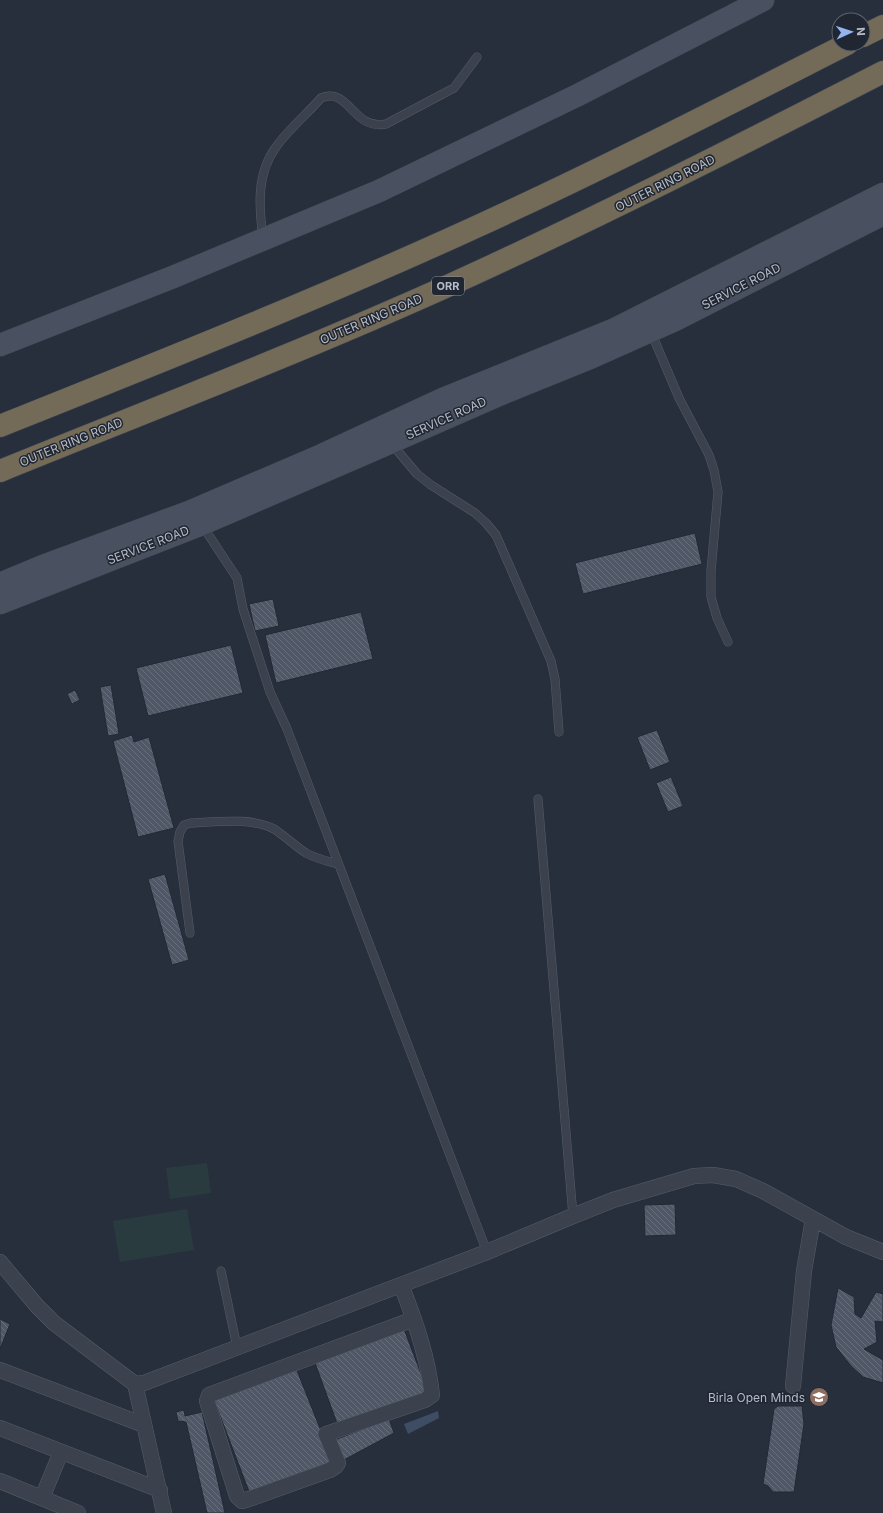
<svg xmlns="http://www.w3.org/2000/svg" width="883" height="1513" font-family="Inter,sans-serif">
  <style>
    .green { fill: #293b3e }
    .water { fill: #3e4c64 }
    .building { fill: url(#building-back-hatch); stroke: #222934 }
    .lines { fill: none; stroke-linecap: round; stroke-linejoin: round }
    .service-casing { stroke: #565d68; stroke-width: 9 }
    .minor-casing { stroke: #565d68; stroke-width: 16 }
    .secondary-casing { stroke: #444b56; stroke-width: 23 }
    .motorway-casing { stroke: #434a55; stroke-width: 23 }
    .service { stroke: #3b424d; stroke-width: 8 }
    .minor { stroke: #3b424d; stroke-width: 15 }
    .secondary { stroke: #495160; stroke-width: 22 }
    .motorway { stroke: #736a58; stroke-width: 22 }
    .labels { text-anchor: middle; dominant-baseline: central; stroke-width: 3; stroke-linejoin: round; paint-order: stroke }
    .shield { fill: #202732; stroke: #8a909b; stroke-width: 1 }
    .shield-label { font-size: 11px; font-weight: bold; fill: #b7bdc8 }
    .street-label { font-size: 12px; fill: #b7bdc8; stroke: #202732 }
    .poi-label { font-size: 12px; fill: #b7bdc8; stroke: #202732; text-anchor: end }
  </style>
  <defs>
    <pattern id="building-back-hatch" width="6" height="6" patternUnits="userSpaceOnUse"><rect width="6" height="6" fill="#505868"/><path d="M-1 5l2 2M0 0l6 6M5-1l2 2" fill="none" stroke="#676e7c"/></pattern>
  </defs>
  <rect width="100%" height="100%" fill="#272f3d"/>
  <path class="green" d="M 207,1163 L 211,1193 L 170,1199 L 166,1168 Z
    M 187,1209 L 194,1250 L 120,1262 L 113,1221 Z"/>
  <path class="water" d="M 438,1411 L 439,1418 L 408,1434 L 404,1424 Z"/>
  <path class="building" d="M 695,533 L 702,564 L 583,594 L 575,563 Z
    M 273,599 L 279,626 L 255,631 L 249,604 Z
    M 361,612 L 373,659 L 276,683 L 265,635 Z
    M 231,645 L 243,693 L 148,716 L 136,668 Z
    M 111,685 L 119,734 L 108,736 L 100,687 Z
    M 75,690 L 80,700 L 72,704 L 67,694 Z
    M 657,730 L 670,762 L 650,770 L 637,737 Z
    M 132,735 L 134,742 L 149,737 L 174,828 L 138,837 L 113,741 Z
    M 671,777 L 683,806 L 668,812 L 656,783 Z
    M 165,874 L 189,960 L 172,965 L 148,879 Z
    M 675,1204 L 676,1235 L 645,1236 L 644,1205 Z
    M 838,1288 L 854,1297 L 855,1314 L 861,1318 L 876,1292 L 883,1294 L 883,1322 L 875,1321 L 877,1342 L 864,1349 L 883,1360 L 883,1383 L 863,1377 L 851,1366 L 836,1347 L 831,1325 Z
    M 0,1319 L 10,1324 L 0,1349 Z
    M 404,1329 L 428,1392 L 338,1426 L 315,1363 Z
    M 296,1368 L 333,1461 L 250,1494 L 214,1400 Z
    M 778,1406 L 802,1406 L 804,1424 L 794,1492 L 773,1492 L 768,1486 L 763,1484 L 774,1409 Z
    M 184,1410 L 185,1416 L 202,1412 L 225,1513 L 207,1513 L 186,1422 L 178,1421 L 176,1412 Z
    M 389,1419 L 394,1433 L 340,1462 L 332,1441 Z"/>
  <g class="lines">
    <defs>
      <path id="service" d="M 263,239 C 259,207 256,174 276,147 C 287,131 308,113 321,98 C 349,86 353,131 386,124 L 454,88 L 477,57
        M 651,332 L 679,398 L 709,455 L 714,470 L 718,492 L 711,571 L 711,597 L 717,618 L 728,642
        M 391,443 L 417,474 L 431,485 L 475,513 L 486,523 L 496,535 L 551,661 L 555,679 L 559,732
        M 202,525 L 237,578 L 243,609 L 270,692 L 287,729 L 487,1252
        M 538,799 L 573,1216
        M 190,933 L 178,841 L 180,832 L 184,825 L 191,823 C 216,822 251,817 274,829 C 285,836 295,846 306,853 C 316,859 328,861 338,864
        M 221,1271 L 237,1347"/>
      <path id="minor" d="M 0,1262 L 37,1306 L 54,1323 L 135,1384 L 144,1383 L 487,1252 L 573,1216 L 613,1200 L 694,1176 L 713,1175 L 736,1179 L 763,1191 L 846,1237 L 883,1252
        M 401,1285 C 415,1320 428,1357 432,1395 L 425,1400 L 326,1434 L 338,1463 L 336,1466 L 330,1470 L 249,1499 L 242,1501 L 237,1496 L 207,1401 L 209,1395 L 414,1319
        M 0,1370 L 144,1425
        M 135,1384 L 164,1513
        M 793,1386 L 804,1271 L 813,1219
        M 0,1428 L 160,1490
        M 0,1481 L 78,1513
        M 42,1498 L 61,1452"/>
      <path id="secondary" d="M 0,345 L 173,277 L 379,191 L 578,95 L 763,0
        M 0,584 L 43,566 L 189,512 L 322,455 L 443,399 L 613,330 L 883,194
        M 0,603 L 202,524 L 371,451 L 501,394 L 592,357 L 675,320 L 883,214"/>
      <path id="motorway" d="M 863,36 L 883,26
        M 0,426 C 160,362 321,298 478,226 C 603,169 725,106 847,44
        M 0,471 C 148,411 296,354 441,289 C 591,221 737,147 883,72"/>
    </defs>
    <use href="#service" class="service-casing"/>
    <use href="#minor" class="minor-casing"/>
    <use href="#secondary" class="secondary-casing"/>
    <use href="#motorway" class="motorway-casing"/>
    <use href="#service" class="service"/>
    <use href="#minor" class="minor"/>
    <use href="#secondary" class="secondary"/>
    <use href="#motorway" class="motorway"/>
  </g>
  <defs>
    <symbol id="school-disc" viewBox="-11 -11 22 22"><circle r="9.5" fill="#8d6e63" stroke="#202732"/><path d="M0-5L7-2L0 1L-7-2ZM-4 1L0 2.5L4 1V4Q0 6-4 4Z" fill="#fff"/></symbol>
  </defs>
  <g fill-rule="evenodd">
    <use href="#school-disc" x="808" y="1386" width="22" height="22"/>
  </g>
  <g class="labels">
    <rect class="shield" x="432" y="277" width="32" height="18" rx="3"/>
    <g class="shield-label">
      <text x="448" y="286">ORR</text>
    </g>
    <g class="street-label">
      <text transform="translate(665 183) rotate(-27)">OUTER RING ROAD</text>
      <text transform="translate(741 286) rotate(-27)">SERVICE ROAD</text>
      <text transform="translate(371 319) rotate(-23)">OUTER RING ROAD</text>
      <text transform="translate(446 418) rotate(-24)">SERVICE ROAD</text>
      <text transform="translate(71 442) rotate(-22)">OUTER RING ROAD</text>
      <text transform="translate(148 545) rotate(-21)">SERVICE ROAD</text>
    </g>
    <g class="poi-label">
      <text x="805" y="1397">Birla Open Minds</text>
    </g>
  </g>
  <g transform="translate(851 32) rotate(87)"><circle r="19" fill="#202732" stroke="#5c636e"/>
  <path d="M0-3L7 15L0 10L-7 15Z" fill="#95b4ef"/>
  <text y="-6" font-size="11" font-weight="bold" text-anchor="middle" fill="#b7bdc8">N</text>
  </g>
</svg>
